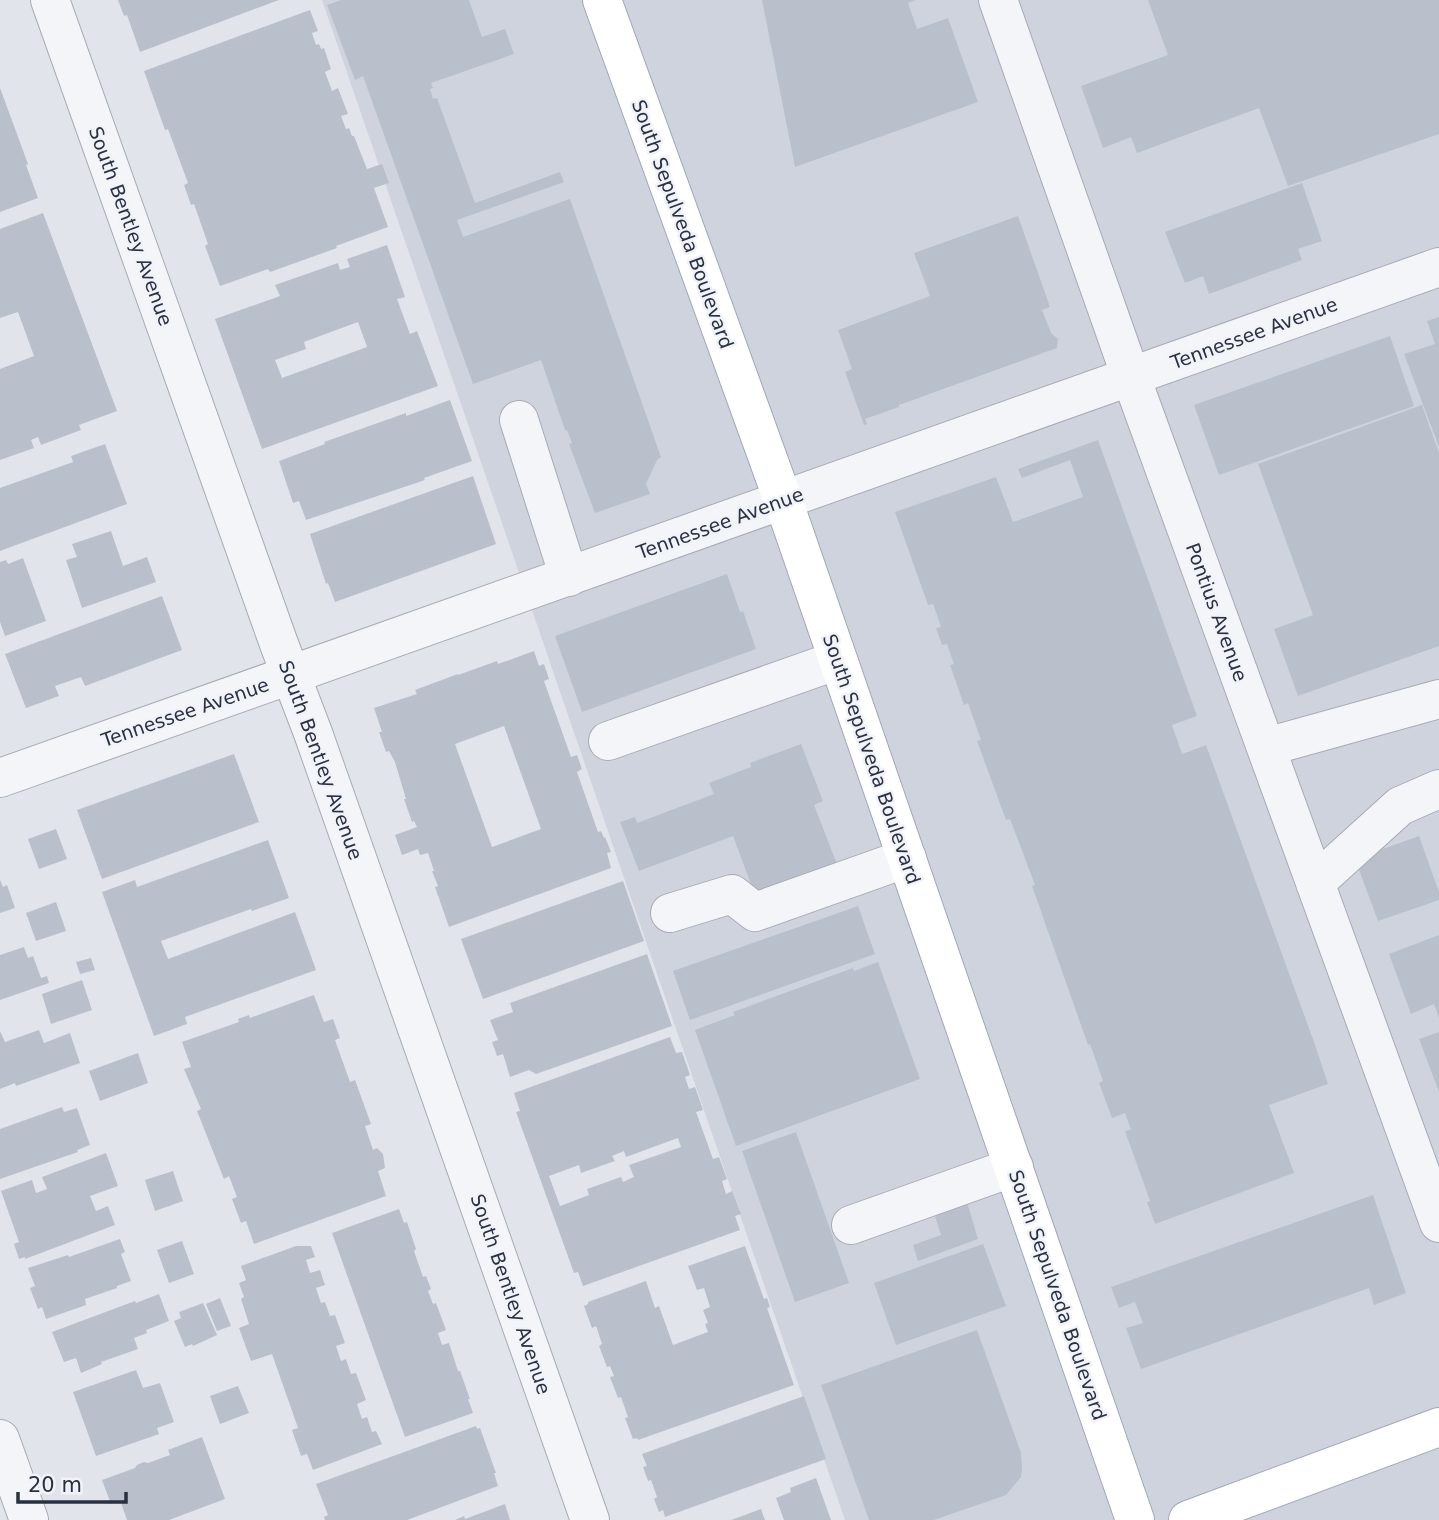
<svg xmlns="http://www.w3.org/2000/svg" width="1439" height="1520" font-family="'DejaVu Sans',sans-serif">
  <style>
    .built { fill: #cfd3dd }
    .building { fill: #bac0cb; fill-rule: evenodd }
    .lines { fill: none; stroke-linecap: round; stroke-linejoin: round }
    .minor-casing { stroke: #a6abb6; stroke-width: 40 }
    .major-casing { stroke: #9fa8b8; stroke-width: 40 }
    .minor { stroke: #f4f5f9; stroke-width: 38 }
    .major { stroke: #fff; stroke-width: 38 }
    .labels { text-anchor: middle; dominant-baseline: central; stroke-width: 5; stroke-linejoin: round; paint-order: stroke }
    .street-label { font-size: 19px; fill: #283144; stroke: #f1f3f8 }
  </style>
  <rect width="100%" height="100%" fill="#e1e4eb"/>
  <path class="built" d="M 322,0 L 1439,0 L 1439,1520 L 845,1520 Z"/>
  <path class="building" d="M 118,0 L 279,0 L 140,52 L 127,15 L 124,16 Z
    M 341,0 L 469,0 L 482,37 L 505,29 L 514,54 L 431,83 L 433,88 L 430,89 L 433,99 L 437,98 L 475,203 L 560,172 L 564,182 L 457,220 L 463,237 L 570,199 L 661,457 L 657,460 L 646,484 L 650,494 L 595,513 L 569,444 L 572,443 L 567,430 L 565,430 L 541,360 L 473,384 L 363,76 L 355,80 L 327,5 Z
    M 762,0 L 916,0 L 908,3 L 917,29 L 948,18 L 978,102 L 795,167 Z
    M 1148,0 L 1439,0 L 1439,134 L 1288,186 L 1259,108 L 1137,153 L 1131,137 L 1103,148 L 1081,86 L 1168,55 Z
    M 310,10 L 318,31 L 312,33 L 316,45 L 319,44 L 321,49 L 324,48 L 331,69 L 325,72 L 332,91 L 338,88 L 348,114 L 341,116 L 346,129 L 349,128 L 352,136 L 354,136 L 367,169 L 382,164 L 389,183 L 374,188 L 388,227 L 336,246 L 337,248 L 270,272 L 268,269 L 220,286 L 205,246 L 208,244 L 194,204 L 191,205 L 184,185 L 188,183 L 168,129 L 165,130 L 144,71 Z
    M 0,88 L 28,164 L 26,165 L 38,198 L 0,212 Z
    M 1302,183 L 1322,241 L 1298,249 L 1302,260 L 1209,294 L 1203,276 L 1185,283 L 1165,232 Z
    M 43,213 L 117,411 L 79,425 L 81,430 L 41,445 L 38,437 L 31,440 L 34,448 L 0,460 L 0,369 L 34,356 L 18,312 L 0,318 L 0,229 Z
    M 1018,216 L 1050,307 L 1042,310 L 1051,333 L 1058,339 L 1057,348 L 899,405 L 899,407 L 865,419 L 867,424 L 864,425 L 845,372 L 852,369 L 838,330 L 930,296 L 914,253 Z
    M 387,245 L 405,297 L 397,299 L 410,334 L 417,331 L 438,386 L 262,449 L 215,319 L 280,296 L 275,285 L 338,263 L 340,270 L 350,267 L 347,259 ZM 358,322 L 367,347 L 282,378 L 275,360 L 306,349 L 304,342 Z
    M 1439,317 L 1439,447 L 1404,354 L 1435,344 L 1427,321 Z
    M 1390,336 L 1414,406 L 1219,475 L 1194,405 Z
    M 450,400 L 472,461 L 424,478 L 425,480 L 306,520 L 299,501 L 293,503 L 279,461 L 325,444 L 324,442 L 406,413 L 406,416 Z
    M 1422,405 L 1439,453 L 1439,646 L 1298,696 L 1274,629 L 1313,615 L 1258,464 Z
    M 1098,440 L 1197,716 L 1172,725 L 1182,754 L 1206,745 L 1315,1045 L 1328,1084 L 1269,1105 L 1294,1173 L 1155,1224 L 1147,1202 L 1150,1201 L 1125,1131 L 1131,1130 L 1125,1113 L 1112,1118 L 1099,1083 L 1103,1081 L 1090,1044 L 1088,1045 L 1032,886 L 1035,885 L 1010,819 L 1006,820 L 977,741 L 981,740 L 968,703 L 964,705 L 950,665 L 954,664 L 947,644 L 942,645 L 936,628 L 941,627 L 933,604 L 928,605 L 895,512 L 996,477 L 1013,522 L 1083,497 L 1070,460 L 1022,478 L 1018,469 Z
    M 105,444 L 127,504 L 0,551 L 0,488 L 73,462 L 71,456 Z
    M 473,476 L 496,544 L 335,602 L 328,583 L 326,584 L 310,534 Z
    M 111,531 L 123,566 L 147,557 L 156,582 L 82,608 L 66,560 L 77,557 L 72,544 Z
    M 23,558 L 46,621 L 5,636 L 0,622 L 0,562 L 6,560 L 8,564 Z
    M 727,574 L 740,612 L 743,611 L 756,649 L 582,712 L 555,636 Z
    M 162,596 L 182,650 L 85,686 L 81,677 L 55,686 L 59,696 L 26,708 L 5,654 Z
    M 534,651 L 539,666 L 544,664 L 549,679 L 544,681 L 571,757 L 577,755 L 582,769 L 577,772 L 598,832 L 601,831 L 604,838 L 605,837 L 611,852 L 607,853 L 611,868 L 449,927 L 435,887 L 438,886 L 432,871 L 434,871 L 428,853 L 420,855 L 418,849 L 402,855 L 395,835 L 417,827 L 414,821 L 412,822 L 404,799 L 406,799 L 395,762 L 389,751 L 386,752 L 379,732 L 382,732 L 374,708 L 417,694 L 415,690 L 458,674 L 458,675 L 497,661 L 498,664 ZM 504,726 L 541,829 L 492,847 L 455,744 Z
    M 801,744 L 823,801 L 814,805 L 837,864 L 755,895 L 733,836 L 639,871 L 620,822 L 635,817 L 637,823 L 714,794 L 709,783 L 751,767 L 750,763 Z
    M 234,754 L 259,822 L 102,879 L 77,810 Z
    M 56,829 L 67,859 L 39,869 L 28,839 Z
    M 1419,836 L 1439,892 L 1439,900 L 1378,921 L 1355,859 Z
    M 268,840 L 289,898 L 252,911 L 251,909 L 161,941 L 168,959 L 295,912 L 316,970 L 185,1017 L 187,1024 L 154,1036 L 102,892 L 135,880 L 137,887 Z
    M 0,880 L 3,887 L 7,885 L 15,908 L 0,913 Z
    M 623,881 L 644,941 L 483,999 L 461,939 Z
    M 56,902 L 66,931 L 36,941 L 26,913 Z
    M 858,906 L 875,954 L 690,1020 L 673,971 Z
    M 1439,935 L 1439,1018 L 1434,1004 L 1411,1014 L 1389,954 Z
    M 24,947 L 28,958 L 33,956 L 41,978 L 47,976 L 49,983 L 0,1000 L 0,955 Z
    M 647,954 L 672,1026 L 536,1074 L 529,1070 L 510,1077 L 503,1054 L 497,1056 L 492,1042 L 498,1040 L 490,1020 L 513,1012 L 510,1003 Z
    M 91,958 L 95,970 L 80,974 L 76,962 Z
    M 878,962 L 920,1079 L 736,1146 L 695,1030 L 735,1015 L 733,1012 L 853,968 L 854,971 Z
    M 82,980 L 92,1010 L 51,1024 L 42,994 Z
    M 314,995 L 324,1022 L 333,1019 L 340,1038 L 335,1040 L 350,1082 L 355,1080 L 371,1124 L 365,1126 L 373,1150 L 377,1148 L 383,1154 L 385,1168 L 378,1171 L 386,1196 L 254,1244 L 246,1221 L 241,1223 L 232,1199 L 237,1197 L 229,1176 L 224,1179 L 197,1111 L 201,1109 L 184,1069 L 191,1067 L 182,1042 L 239,1022 L 238,1019 L 249,1015 L 250,1018 Z
    M 39,1030 L 44,1043 L 70,1033 L 80,1063 L 16,1086 L 15,1083 L 0,1089 L 0,1031 L 5,1042 Z
    M 1439,1032 L 1439,1092 L 1419,1039 Z
    M 670,1037 L 676,1053 L 682,1052 L 690,1075 L 685,1077 L 689,1089 L 695,1087 L 703,1110 L 696,1112 L 713,1159 L 719,1157 L 727,1179 L 722,1181 L 726,1194 L 732,1191 L 741,1214 L 735,1216 L 740,1230 L 583,1286 L 578,1272 L 574,1273 L 516,1112 L 520,1111 L 514,1093 ZM 678,1138 L 681,1147 L 629,1165 L 634,1177 L 623,1182 L 621,1177 L 587,1189 L 589,1195 L 560,1206 L 549,1176 L 579,1165 L 581,1173 L 615,1161 L 612,1156 L 624,1151 L 626,1157 Z
    M 138,1053 L 148,1083 L 100,1101 L 89,1071 Z
    M 62,1107 L 64,1112 L 77,1108 L 90,1145 L 77,1150 L 78,1152 L 0,1179 L 0,1129 Z
    M 796,1132 L 849,1283 L 795,1302 L 742,1151 Z
    M 106,1153 L 118,1186 L 90,1196 L 96,1211 L 108,1206 L 115,1225 L 25,1259 L 25,1257 L 19,1259 L 14,1244 L 19,1242 L 1,1191 L 32,1180 L 36,1193 L 47,1189 L 42,1177 Z
    M 173,1171 L 183,1201 L 155,1211 L 145,1180 Z
    M 1373,1195 L 1406,1293 L 1374,1305 L 1369,1288 L 1141,1369 L 1126,1328 L 1143,1323 L 1135,1302 L 1119,1308 L 1111,1287 Z
    M 967,1202 L 978,1239 L 918,1261 L 913,1245 L 941,1235 L 934,1213 Z
    M 399,1209 L 404,1223 L 407,1222 L 416,1249 L 414,1251 L 423,1277 L 426,1276 L 431,1289 L 428,1291 L 433,1304 L 436,1303 L 446,1330 L 438,1333 L 442,1345 L 449,1343 L 458,1371 L 460,1371 L 470,1399 L 468,1399 L 473,1413 L 405,1437 L 332,1233 Z
    M 120,1239 L 125,1252 L 121,1254 L 131,1281 L 117,1286 L 117,1288 L 85,1299 L 86,1305 L 46,1319 L 42,1307 L 38,1309 L 30,1288 L 35,1286 L 28,1268 L 68,1255 L 69,1257 Z
    M 182,1241 L 194,1274 L 169,1283 L 157,1250 Z
    M 983,1244 L 1006,1306 L 896,1345 L 874,1283 Z
    M 296,1246 L 311,1246 L 315,1257 L 306,1260 L 310,1273 L 320,1270 L 325,1285 L 316,1288 L 321,1303 L 325,1302 L 330,1316 L 335,1315 L 345,1343 L 336,1346 L 341,1361 L 346,1359 L 351,1374 L 356,1373 L 366,1400 L 357,1404 L 362,1419 L 367,1417 L 372,1432 L 376,1431 L 382,1444 L 313,1470 L 307,1454 L 301,1456 L 292,1430 L 298,1428 L 272,1354 L 251,1361 L 239,1328 L 249,1324 L 241,1299 L 244,1297 L 239,1283 L 246,1280 L 241,1266 Z
    M 745,1246 L 764,1299 L 767,1298 L 770,1307 L 767,1308 L 794,1385 L 638,1440 L 637,1438 L 633,1439 L 625,1418 L 628,1417 L 621,1397 L 618,1398 L 610,1377 L 614,1376 L 610,1366 L 607,1367 L 599,1346 L 602,1344 L 596,1326 L 592,1328 L 584,1306 L 588,1304 L 588,1302 L 646,1281 L 655,1308 L 659,1306 L 673,1345 L 708,1332 L 705,1324 L 708,1323 L 703,1310 L 710,1307 L 704,1288 L 697,1290 L 688,1266 Z
    M 159,1294 L 169,1321 L 146,1330 L 147,1333 L 134,1338 L 138,1349 L 101,1362 L 102,1364 L 81,1373 L 76,1358 L 64,1362 L 52,1332 L 135,1301 L 136,1303 Z
    M 220,1298 L 231,1326 L 217,1331 L 206,1304 Z
    M 203,1303 L 217,1335 L 193,1346 L 192,1344 L 185,1347 L 174,1321 L 181,1318 L 179,1312 Z
    M 977,1330 L 1021,1453 L 1022,1468 L 1021,1477 L 1006,1495 L 934,1520 L 869,1520 L 821,1385 Z
    M 136,1370 L 143,1388 L 160,1383 L 174,1422 L 157,1428 L 159,1434 L 96,1456 L 73,1392 Z
    M 238,1386 L 249,1413 L 220,1424 L 210,1396 Z
    M 804,1396 L 826,1459 L 665,1517 L 663,1510 L 659,1512 L 654,1499 L 657,1497 L 651,1480 L 648,1481 L 643,1467 L 647,1466 L 642,1454 Z
    M 476,1426 L 477,1429 L 480,1428 L 496,1473 L 494,1473 L 498,1486 L 407,1520 L 325,1520 L 324,1517 L 328,1515 L 316,1484 Z
    M 202,1437 L 225,1499 L 169,1520 L 127,1520 L 120,1500 L 111,1504 L 102,1480 L 135,1468 L 137,1465 L 144,1462 L 148,1463 L 170,1455 L 168,1450 Z
    M 816,1478 L 831,1520 L 784,1520 L 776,1498 L 791,1492 L 790,1488 Z
    M 505,1504 L 510,1520 L 455,1520 L 464,1516 L 465,1519 Z
    M 761,1509 L 765,1520 L 731,1520 Z"/>
  <g class="lines">
    <defs>
      <path id="minor" d="M 50,0 L 279,644 L 313,733 L 590,1520
        M 998,0 L 1131,377 L 1439,1223
        M 519,420 L 569,577
        M 608,741 L 838,660
        M 1266,747 L 1439,699
        M 0,778 L 1439,267
        M 1315,883 L 1400,806 L 1439,789
        M 670,913 L 732,894 L 755,912 L 907,858
        M 851,1225 L 1014,1167
        M 0,1439 L 29,1520"/>
      <path id="major" d="M 602,0 L 783,500 L 1135,1520
        M 1188,1520 L 1439,1427"/>
    </defs>
    <use href="#minor" class="minor-casing"/>
    <use href="#major" class="major-casing"/>
    <use href="#minor" class="minor"/>
    <use href="#major" class="major"/>
  </g>
  <g class="labels">
    <g class="street-label">
      <text transform="translate(683 224) rotate(70)">South Sepulveda Boulevard</text>
      <text transform="translate(131 226) rotate(70)">South Bentley Avenue</text>
      <text transform="translate(1254 333) rotate(-20)">Tennessee Avenue</text>
      <text transform="translate(720 523) rotate(-20)">Tennessee Avenue</text>
      <text transform="translate(1217 612) rotate(70)">Pontius Avenue</text>
      <text transform="translate(185 712) rotate(-19)">Tennessee Avenue</text>
      <text transform="translate(872 759) rotate(71)">South Sepulveda Boulevard</text>
      <text transform="translate(321 760) rotate(70)">South Bentley Avenue</text>
      <text transform="translate(511 1294) rotate(71)">South Bentley Avenue</text>
      <text transform="translate(1058 1295) rotate(71)">South Sepulveda Boulevard</text>
    </g>
  </g>
  <path d="M18 1492v10h108v-10" fill="none" stroke="#283144" stroke-width="3.5"/>
  <text x="28" y="1492" font-size="21" fill="#283144" stroke="#f1f3f8" stroke-width="5" paint-order="stroke">20 m</text>
</svg>
